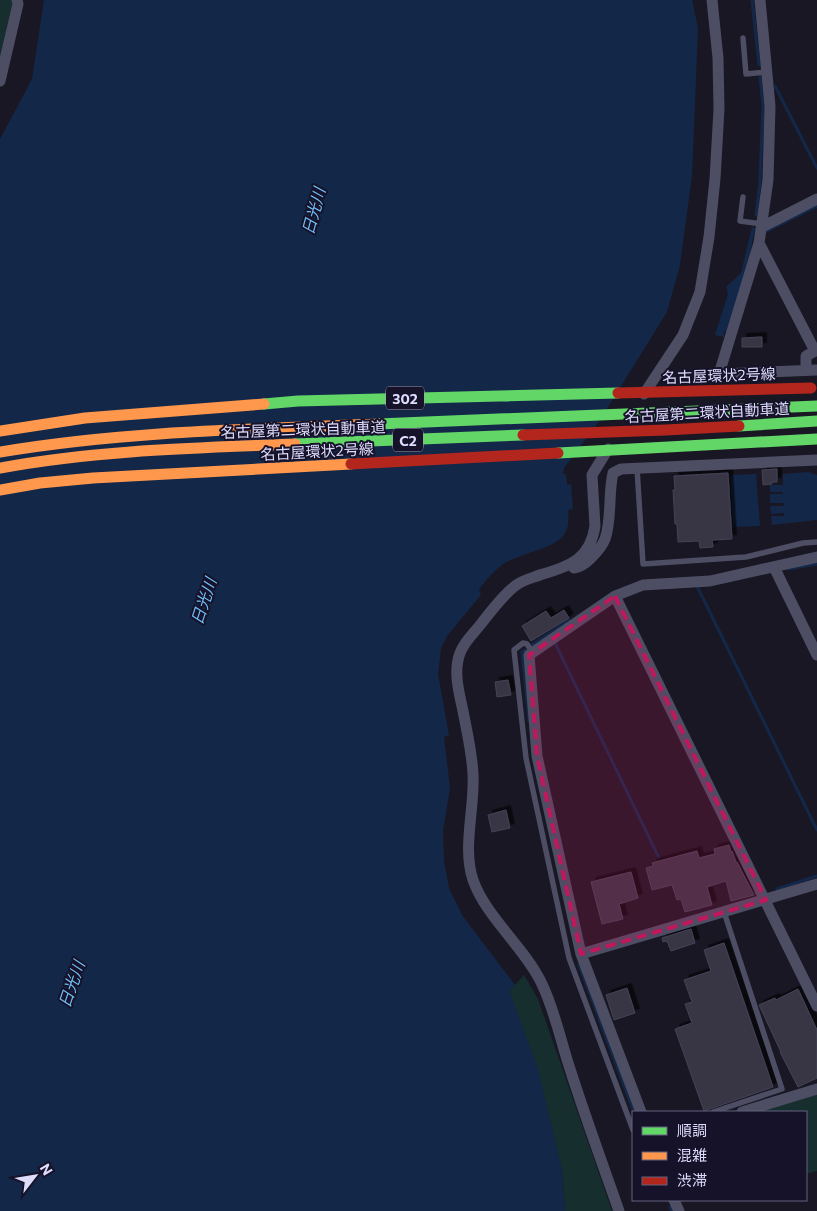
<svg xmlns="http://www.w3.org/2000/svg" width="817" height="1211" font-family="Commissioner,'Noto Sans JP',sans-serif">
  <style>
    .green { fill: #162e2e }
    .water { fill: #132849 }
    .lines { fill: none; stroke-linecap: round; stroke-linejoin: round }
    .stream { stroke: #132849; stroke-width: 3 }
    .building { fill: #383645; stroke: #454256; filter: url(#shadow) }
    .lane { stroke: #4d4d64; stroke-width: 5.5 }
    .street { stroke: #4d4d64; stroke-width: 11 }
    .fast-bridge { stroke: #63d668; stroke-width: 11 }
    .slow-bridge { stroke: #ff974d; stroke-width: 11 }
    .jam-bridge { stroke: #b3261e; stroke-width: 11 }
    .marked { fill: #c2185b; fill-opacity: 0.2; stroke: #c2185b; stroke-width: 4; stroke-dasharray: 10 6; stroke-linejoin: round }
    .labels { text-anchor: middle; dominant-baseline: central; stroke-width: 4; stroke-linejoin: round; paint-order: stroke }
    .shield { fill: #151229; stroke: #a29fbd; stroke-width: 1 }
    .shield-label { font-size: 14px; font-weight: bold; fill: #dedcfd }
    .street-label { font-size: 15px; fill: #dedcfd; stroke: #151229 }
    .water-label { font-size: 16px; font-style: italic; fill: #70bdf7; stroke: #151229 }
  </style>
  <defs>
    <filter id="shadow"><feDropShadow dx="4.5" dy="-4.5" stdDeviation="0" flood-color="#0009"/></filter>
  </defs>
  <rect width="100%" height="100%" fill="#191724"/>
  <path class="green" d="M 0,0 L 13,0 L 0,62 Z
    M 524,975 L 538,999 L 612,1211 L 565,1211 L 562,1170 L 509,990 L 515,985 Z
    M 817,1093 L 817,1171 L 806,1174 L 806,1112 L 755,1112 Z"/>
  <path class="water" d="M 44,0 L 692,0 L 698,28 L 692,176 L 680,265 L 667,312 L 600,420 L 564,468 L 563,474 L 566,474 L 567,485 L 571,484 L 573,509 L 568,510 C 569,519 569,529 563,536 C 552,549 519,554 503,564 C 494,571 486,580 479,589 L 481,595 L 447,636 L 441,648 L 438,674 L 449,735 L 444,737 L 450,788 L 443,831 L 444,862 L 449,888 L 462,915 L 515,985 L 509,990 L 538,1069 L 562,1170 L 565,1211 L 0,1211 L 0,139 L 32,79 Z
    M 752,227 L 755,228 L 747,270 L 726,332 L 724,331 L 724,337 L 715,335 L 728,294 L 726,287 L 741,273 Z
    M 808,472 L 817,475 L 817,520 L 772,525 L 771,516 L 784,516 L 784,513 L 771,514 L 770,506 L 784,506 L 784,503 L 770,503 L 770,494 L 783,494 L 783,492 L 770,492 L 770,485 L 783,485 L 783,474 Z
    M 756,474 L 760,526 L 733,527 L 730,475 Z"/>
  <g class="lines">
    <path class="stream" d="M 752,0 L 759,65
      M 775,86 L 817,168
      M 756,215 L 760,181 L 763,106 L 760,77
      M 765,232 L 817,206
      M 788,569 L 817,564
      M 697,586 L 817,830
      M 555,643 L 659,858
      M 532,645 L 569,620
      M 525,650 L 522,652 L 529,721
      M 777,889 L 817,876
      M 579,965 L 634,1112
      M 670,1207 L 672,1211"/>
  </g>
  <path class="building" d="M 762,337 L 762,347 L 742,347 L 742,338 Z
    M 777,469 L 777,482 L 772,482 L 772,484 L 763,485 L 762,470 Z
    M 728,473 L 732,539 L 712,540 L 713,547 L 700,548 L 699,541 L 678,542 L 677,524 L 675,524 L 673,490 L 675,490 L 674,476 Z
    M 564,610 L 569,618 L 531,641 L 522,626 L 546,611 L 551,618 Z
    M 508,680 L 511,695 L 497,697 L 495,682 Z
    M 506,810 L 510,828 L 492,832 L 488,815 Z
    M 729,845 L 731,852 L 732,851 L 736,862 L 737,862 L 754,895 L 731,901 L 726,881 L 707,887 L 712,905 L 685,912 L 681,899 L 677,900 L 672,885 L 652,890 L 646,868 L 653,866 L 652,863 L 697,851 L 699,858 L 715,854 L 714,849 Z
    M 631,872 L 638,898 L 619,904 L 623,919 L 602,924 L 591,882 Z
    M 691,929 L 695,943 L 671,951 L 667,941 L 663,942 L 662,938 Z
    M 724,943 L 773,1087 L 704,1111 L 675,1029 L 692,1023 L 685,1004 L 692,1002 L 684,980 L 711,971 L 704,950 Z
    M 627,988 L 635,1013 L 614,1020 L 606,995 Z
    M 798,989 L 817,1030 L 817,1078 L 798,1087 L 780,1052 L 781,1052 L 759,1005 L 775,998 L 776,1000 Z"/>
  <g class="lines">
    <path class="lane" d="M 743,38 L 746,74 L 768,72
      M 743,197 L 740,221 L 762,224
      M 637,468 L 643,564 L 746,557 L 803,543 L 817,542
      M 532,652 L 527,644 L 523,643 L 514,650 L 526,758 L 569,958 L 633,1130
      M 713,1112 L 782,1089 L 724,912"/>
    <path class="street" d="M 760,0 L 770,106 L 768,180 L 759,243 L 719,374 L 817,370
      M 0,81 L 18,4 L 17,0
      M 762,227 L 817,199
      M 759,243 L 815,351 L 806,356 L 806,370
      M 644,394 L 683,335 L 700,292 L 709,237 L 715,179 L 719,109 L 718,58 L 712,0
      M 608,449 L 592,475 L 595,526 C 590,560 569,566 540,575 C 532,578 522,580 515,586 C 502,596 491,611 481,624 C 473,634 464,642 460,653 C 453,672 459,692 463,711 C 467,732 472,753 473,774 C 475,808 462,847 473,880 C 486,917 524,947 541,982 C 555,1010 561,1043 571,1072 C 586,1119 603,1165 619,1211
      M 774,567 L 817,655
      M 574,568 C 581,567 586,563 591,558 C 596,553 602,547 605,539 C 612,520 608,494 613,473 L 621,469 L 817,460
      M 615,596 L 643,585 L 710,581 L 817,557
      M 581,954 L 817,884
      M 641,1112 L 581,954 L 537,756 L 529,655 L 615,596 L 817,1006
      M 742,1112 L 817,1089
      M 674,1200 L 679,1211"/>
    <path class="fast-bridge" d="M 264,404 L 298,401 L 618,393
      M 378,424 L 817,406
      M 739,426 L 817,421
      M 295,444 L 523,435
      M 558,453 L 817,439"/>
    <path class="slow-bridge" d="M 0,431 L 85,418 L 264,404
      M 0,452 C 125,431 252,429 378,424
      M 0,468 C 97,450 196,448 295,444
      M 0,490 L 40,483 L 93,478 L 351,464"/>
    <path class="jam-bridge" d="M 618,393 L 811,388
      M 523,435 L 666,430 L 739,426
      M 351,464 L 558,453"/>
  </g>
  <path class="marked" d="M 615,596 L 766,900 L 581,954 L 537,756 L 529,655 Z"/>
  <g class="labels">
    <g class="shield">
      <rect x="386" y="386.5" width="38" height="23" rx="4"/>
      <rect x="393" y="428.5" width="30" height="23" rx="4"/>
    </g>
    <g class="shield-label">
      <text x="405" y="398">302</text>
      <text x="408" y="440">C2</text>
    </g>
    <g class="street-label">
      <text transform="translate(719 375) rotate(-2)">名古屋環状2号線</text>
      <text transform="translate(707 412) rotate(-3)">名古屋第二環状自動車道</text>
      <text transform="translate(303 429) rotate(-2)">名古屋第二環状自動車道</text>
      <text transform="translate(317 451) rotate(-3)">名古屋環状2号線</text>
    </g>
    <g class="water-label">
      <text transform="translate(313 211) rotate(-75)">日光川</text>
      <text transform="translate(203 601) rotate(-72)">日光川</text>
      <text transform="translate(71 984) rotate(-71)">日光川</text>
    </g>
  </g>
  <rect x="632" y="1111" width="175" height="90" fill="#151229" stroke="#65637e"/>
  <rect x="642" y="1127" width="25" height="8" fill="#63d668" stroke="#65637e"/>
  <text x="677" y="1136" font-size="15" fill="#dedcfd">順調</text>
  <rect x="642" y="1152" width="25" height="8" fill="#ff974d" stroke="#65637e"/>
  <text x="677" y="1161" font-size="15" fill="#dedcfd">混雑</text>
  <rect x="642" y="1177" width="25" height="8" fill="#b3261e" stroke="#65637e"/>
  <text x="677" y="1186" font-size="15" fill="#dedcfd">渋滞</text>
  <g transform="translate(35 1176) rotate(59)" stroke="#151229" stroke-width="4" paint-order="stroke">
  <path d="M0-4L9 19L0 12L-9 19Z" fill="#dedcfd"/>
  <text y="-8" font-size="14" font-weight="bold" text-anchor="middle" fill="#dedcfd">N</text>
  </g>
</svg>
